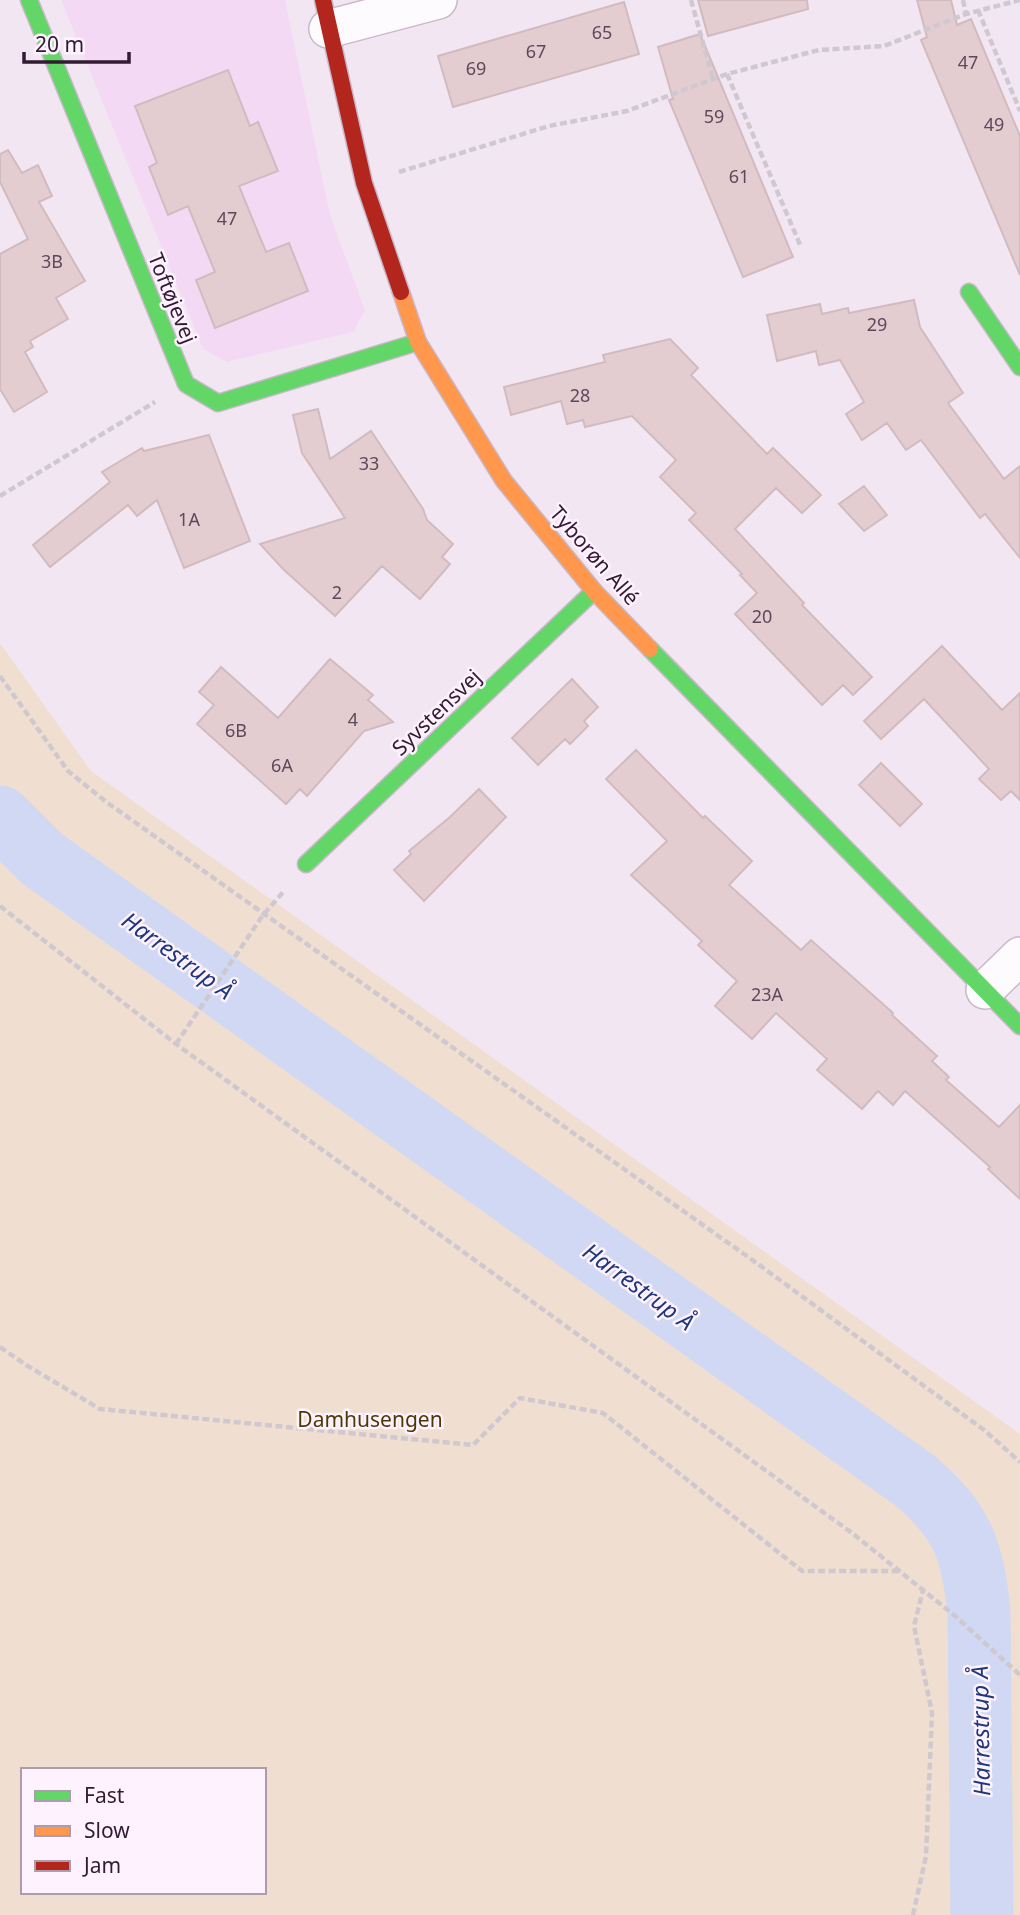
<svg xmlns="http://www.w3.org/2000/svg" width="1020" height="1915" font-family="'Noto Sans',sans-serif">
  <style>
    .built { fill: #f4d9f5 }
    .green { fill: #f0dfd0; fill-rule: evenodd }
    .lines { fill: none; stroke-linecap: round; stroke-linejoin: round }
    .river { stroke: #d0d8f4; stroke-width: 63 }
    .building { fill: #e4cdd1; stroke: #d1bbbf; stroke-width: 2 }
    .street-casing { stroke: #c9b8ca; stroke-width: 40 }
    .fast-casing { stroke: #c9b8ca; stroke-width: 19 }
    .slow-casing { stroke: #c9b8ca; stroke-width: 19 }
    .jam-casing { stroke: #c9b8ca; stroke-width: 19 }
    .path { stroke: #cfc8cf; stroke-width: 4.5; stroke-dasharray: 7 3.5; stroke-linecap: butt }
    .street { stroke: #fdfbfd; stroke-width: 37 }
    .fast { stroke: #63d668; stroke-width: 16 }
    .slow { stroke: #ff974d; stroke-width: 16 }
    .jam { stroke: #b3261e; stroke-width: 16 }
    .labels { text-anchor: middle; dominant-baseline: central; stroke-width: 5; stroke-linejoin: round; paint-order: stroke }
    .number-label { font-size: 18px; fill: #5e485a }
    .street-label { font-size: 21px; fill: #321b33; stroke: #fef2ff }
    .park-label { font-size: 21px; fill: #4e3904; stroke: #fef2ff }
    .water-label { font-size: 23px; font-style: italic; fill: #1d387a; stroke: #fef2ff }
  </style>
  <rect width="100%" height="100%" fill="#f3e6f3"/>
  <path class="built" d="M 61,0 L 285,0 L 330,215 L 365,310 L 353,332 L 227,362 L 203,349 Z"/>
  <path class="green" d="M 0,643 L 91,771 L 1020,1434 L 1020,1915 L 0,1915 ZM 23,1770 L 264,1770 L 264,1892 L 23,1892 Z"/>
  <g class="lines">
    <path class="river" d="M 0,817 L 41,858 L 914,1480 C 963,1521 972,1549 979,1611 L 982,1915"/>
  </g>
  <path class="building" d="M 698,0 L 807,0 L 808,9 L 708,36 Z
    M 917,0 L 951,0 L 957,25 L 971,19 L 1020,136 L 1020,275 L 921,40 L 927,37 Z
    M 624,2 L 639,54 L 453,107 L 438,56 Z
    M 700,34 L 793,257 L 743,277 L 669,100 L 673,99 L 658,47 Z
    M 228,70 L 250,126 L 258,122 L 278,171 L 239,186 L 266,252 L 289,243 L 308,291 L 215,328 L 196,280 L 215,272 L 188,206 L 168,215 L 149,167 L 157,163 L 135,106 Z
    M 8,150 L 22,173 L 38,165 L 52,196 L 39,202 L 85,281 L 56,298 L 68,319 L 30,341 L 33,347 L 25,352 L 47,392 L 14,412 L 0,389 L 0,254 L 28,239 L 0,182 L 0,154 Z
    M 914,300 L 920,327 L 963,393 L 948,403 L 1004,479 L 1020,466 L 1020,558 L 985,514 L 980,518 L 921,440 L 906,450 L 887,423 L 862,440 L 846,414 L 864,402 L 840,360 L 819,365 L 816,351 L 777,361 L 767,315 L 820,304 L 822,314 L 848,308 L 849,313 Z
    M 670,339 L 698,368 L 691,375 L 767,454 L 773,448 L 821,495 L 802,513 L 776,488 L 735,529 L 804,603 L 802,605 L 872,677 L 853,695 L 843,685 L 822,705 L 735,614 L 757,593 L 740,575 L 742,574 L 689,520 L 696,513 L 660,477 L 676,460 L 632,416 L 585,427 L 583,420 L 567,424 L 561,401 L 511,415 L 504,387 L 605,362 L 603,355 Z
    M 318,409 L 330,459 L 371,431 L 423,509 L 427,520 L 453,544 L 442,557 L 450,564 L 420,599 L 382,566 L 335,616 L 283,569 L 260,544 L 345,518 L 302,453 L 293,415 Z
    M 209,435 L 250,541 L 184,568 L 157,500 L 137,516 L 128,505 L 50,567 L 33,545 L 110,482 L 102,472 L 142,448 L 144,451 Z
    M 864,486 L 887,515 L 864,531 L 839,504 Z
    M 942,646 L 1002,710 L 1020,693 L 1020,800 L 1011,791 L 1001,800 L 979,779 L 989,769 L 924,699 L 881,739 L 864,721 Z
    M 330,659 L 373,695 L 368,700 L 393,722 L 364,731 L 307,796 L 300,789 L 286,804 L 197,724 L 214,705 L 199,692 L 221,667 L 278,718 Z
    M 572,679 L 598,707 L 584,721 L 588,726 L 570,744 L 565,739 L 538,765 L 512,738 Z
    M 636,750 L 703,818 L 705,816 L 752,861 L 729,885 L 801,950 L 811,940 L 893,1013 L 892,1015 L 937,1056 L 932,1061 L 949,1077 L 946,1080 L 999,1127 L 1020,1105 L 1020,1199 L 988,1169 L 990,1167 L 905,1091 L 893,1105 L 878,1091 L 862,1109 L 817,1070 L 827,1059 L 776,1013 L 752,1039 L 715,1006 L 737,981 L 698,945 L 702,941 L 631,875 L 667,841 L 606,779 Z
    M 881,763 L 922,804 L 900,826 L 859,785 Z
    M 479,789 L 506,817 L 424,901 L 394,870 L 411,854 L 409,851 L 450,817 Z"/>
  <g class="lines">
    <defs>
      <path id="street" d="M 328,29 L 438,0
        M 985,990 L 1020,956"/>
      <path id="fast" d="M 29,0 L 186,384 L 218,403 L 418,342
        M 969,292 L 1020,367
        M 650,649 L 1020,1026
        M 306,864 L 594,591"/>
      <path id="slow" d="M 401,292 L 418,342 L 504,481 L 594,591 L 650,649"/>
      <path id="jam" d="M 323,0 L 364,183 L 401,292"/>
    </defs>
    <use href="#street" class="street-casing"/>
    <use href="#fast" class="fast-casing"/>
    <use href="#slow" class="slow-casing"/>
    <use href="#jam" class="jam-casing"/>
    <path class="path" d="M 691,0 L 713,79
      M 963,0 L 966,14
      M 978,10 L 1020,111
      M 727,74 L 801,247
      M 399,172 L 549,126 L 627,111 L 727,74 L 819,50 L 884,46 L 966,14 L 1020,0
      M 0,496 L 155,402
      M 0,676 L 68,771 L 105,801 L 758,1264 L 984,1430 L 1020,1462
      M 0,906 L 176,1044 L 852,1533 L 954,1615 L 1020,1675
      M 176,1044 L 263,915 L 284,891
      M 0,1347 L 26,1365 L 100,1409 L 473,1445 L 520,1398 L 603,1413 L 802,1571 L 899,1571
      M 913,1915 L 926,1856 L 932,1713 L 914,1626 L 923,1590"/>
    <use href="#street" class="street"/>
    <use href="#fast" class="fast"/>
    <use href="#slow" class="slow"/>
    <use href="#jam" class="jam"/>
  </g>
  <g class="labels">
    <g class="number-label">
      <text x="602" y="32">65</text>
      <text x="536" y="51">67</text>
      <text x="968" y="62">47</text>
      <text x="476" y="68">69</text>
      <text x="714" y="116">59</text>
      <text x="994" y="124">49</text>
      <text x="739" y="176">61</text>
      <text x="227" y="218">47</text>
      <text x="52" y="261">3B</text>
      <text x="877" y="324">29</text>
      <text x="580" y="395">28</text>
      <text x="369" y="463">33</text>
      <text x="189" y="519">1A</text>
      <text x="337" y="592">2</text>
      <text x="762" y="616">20</text>
      <text x="353" y="719">4</text>
      <text x="236" y="730">6B</text>
      <text x="282" y="765">6A</text>
      <text x="767" y="994">23A</text>
    </g>
    <g class="street-label">
      <text transform="translate(173 298) rotate(68)">Toftøjevej</text>
      <text transform="translate(595 555) rotate(49)">Tyborøn Allé</text>
      <text transform="translate(436 712) rotate(-44)">Syvstensvej</text>
    </g>
    <g class="park-label">
      <text x="370" y="1419">Damhusengen</text>
    </g>
    <g class="water-label">
      <text transform="translate(178 955) rotate(36)">Harrestrup Å</text>
      <text transform="translate(639 1286) rotate(36)">Harrestrup Å</text>
      <text transform="translate(980 1731) rotate(-91)">Harrestrup Å</text>
    </g>
  </g>
  <rect x="21" y="1768" width="245" height="126" fill="#fef2ff" stroke="#ac9cad" stroke-width="2"/>
  <rect x="35" y="1791" width="35" height="10" fill="#63d668" stroke="#ac9cad" stroke-width="2"/>
  <text x="84" y="1803" font-size="21" fill="#321b33">Fast</text>
  <rect x="35" y="1826" width="35" height="10" fill="#ff974d" stroke="#ac9cad" stroke-width="2"/>
  <text x="84" y="1838" font-size="21" fill="#321b33">Slow</text>
  <rect x="35" y="1861" width="35" height="10" fill="#b3261e" stroke="#ac9cad" stroke-width="2"/>
  <text x="84" y="1873" font-size="21" fill="#321b33">Jam</text>
  <path d="M24 52v10h105v-10" fill="none" stroke="#321b33" stroke-width="3.5"/>
  <text x="35" y="52" font-size="21" fill="#321b33" stroke="#fef2ff" stroke-width="5" paint-order="stroke">20 m</text>
</svg>
